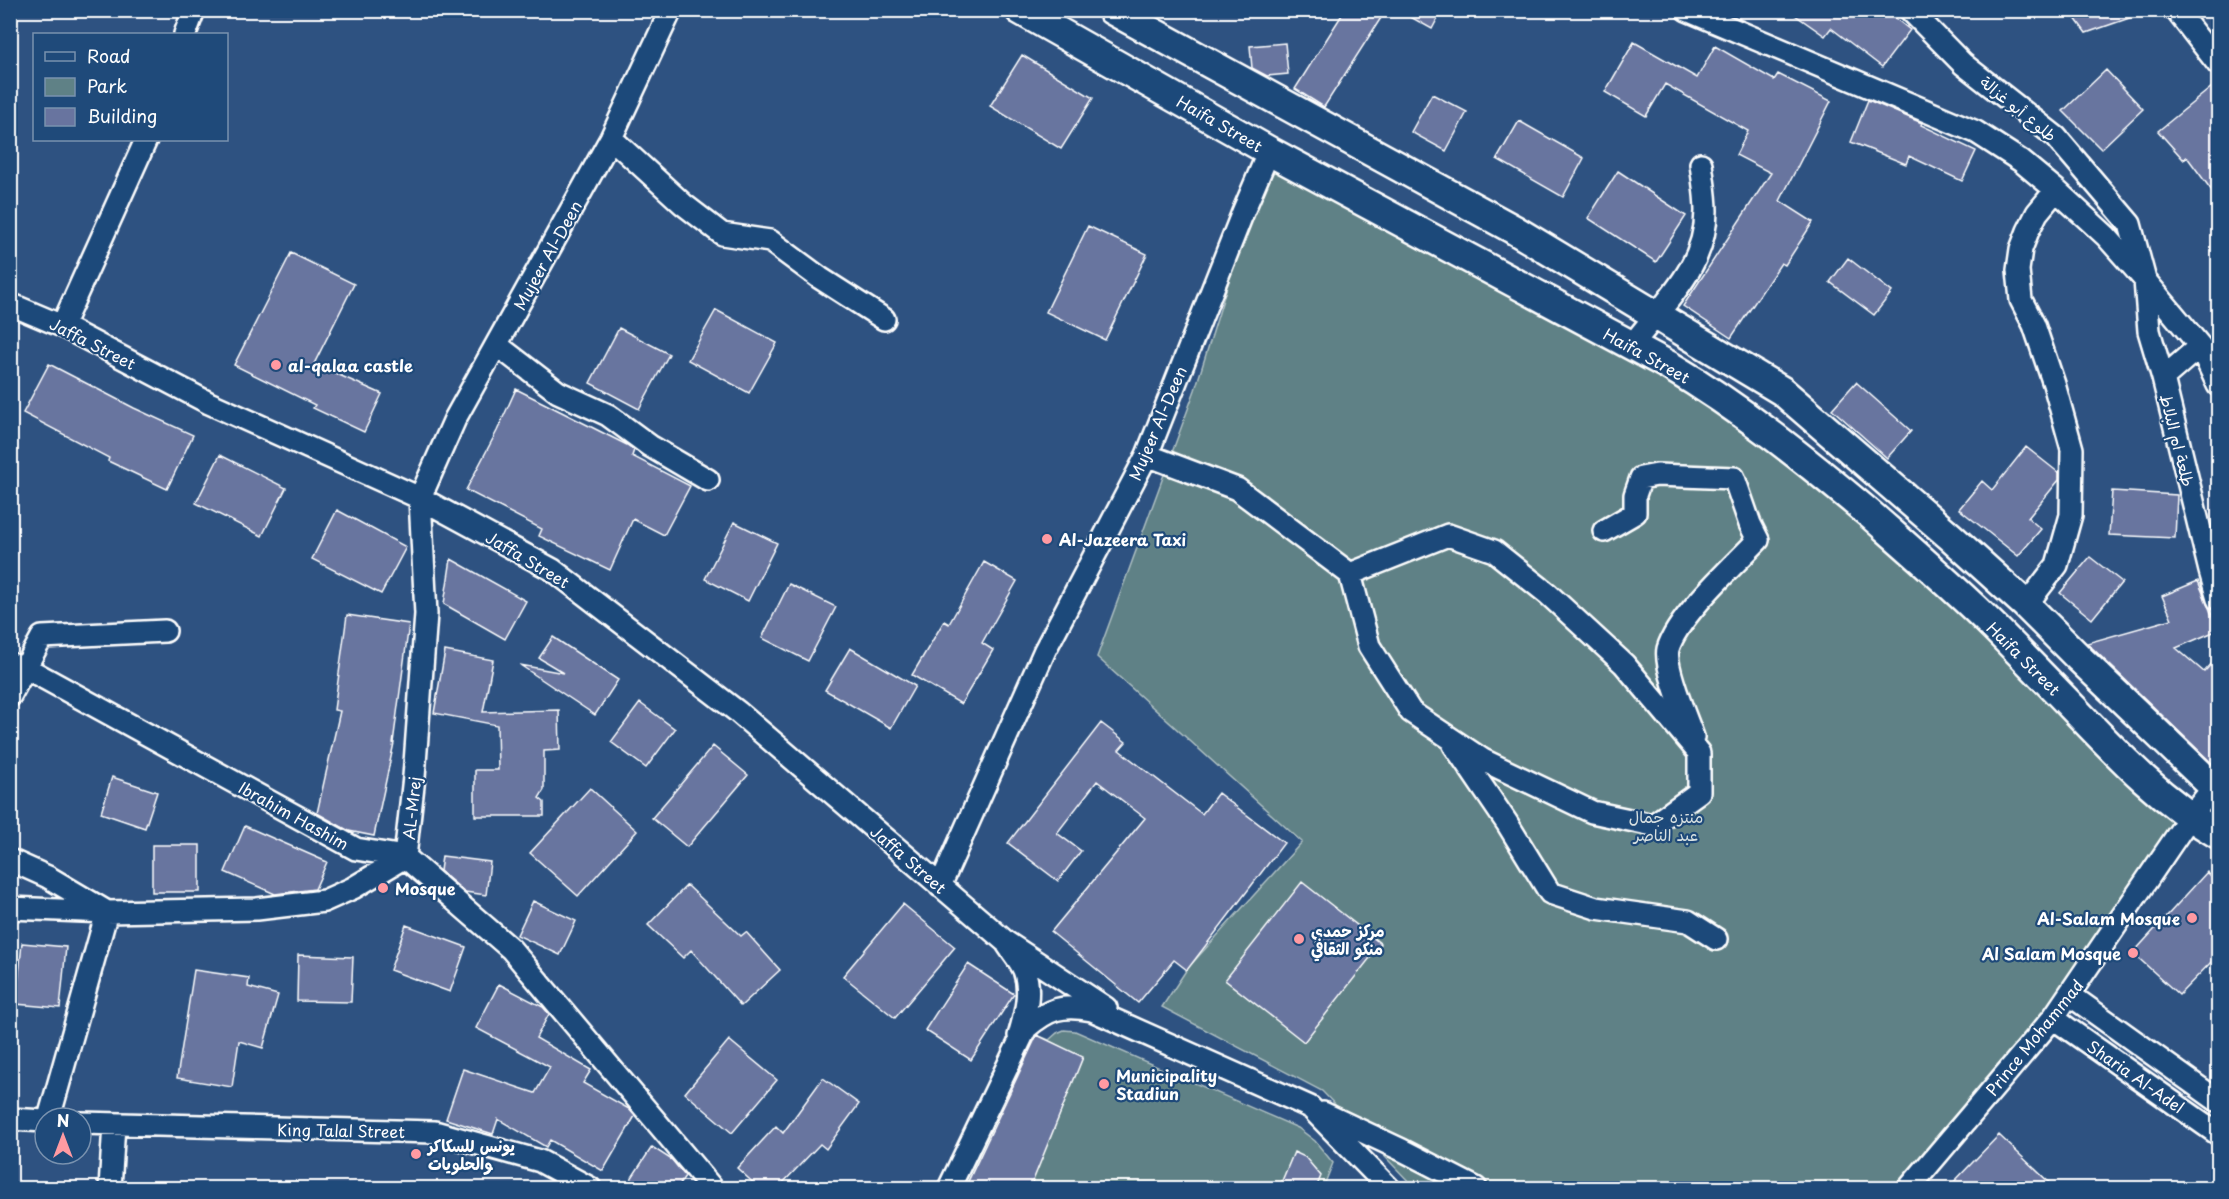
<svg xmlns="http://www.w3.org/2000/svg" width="2229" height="1199" font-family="'Playpen Sans','Playpen Sans Arabic',sans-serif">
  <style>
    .green { fill: #5f8186; stroke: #afc0c2; stroke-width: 1.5 }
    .building { fill: #68749f; stroke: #fff; stroke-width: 1.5 }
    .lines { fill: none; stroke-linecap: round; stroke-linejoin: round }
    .street-casing { stroke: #fff; stroke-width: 26 }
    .secondary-casing { stroke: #fff; stroke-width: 33 }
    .street { stroke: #1f4a7a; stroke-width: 21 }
    .secondary { stroke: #1f4a7a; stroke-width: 28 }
    .poi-dot { fill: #ff9aa2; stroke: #1f4a7a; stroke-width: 2 }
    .labels { text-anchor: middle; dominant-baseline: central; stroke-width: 4.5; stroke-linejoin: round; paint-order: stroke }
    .street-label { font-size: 16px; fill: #fff; stroke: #1f4a7a }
    .poi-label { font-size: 16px; font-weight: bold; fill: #fff; stroke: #1f4a7a; text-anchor: start }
    .park-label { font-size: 16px; fill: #d7e0e1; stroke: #1f4a7a }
  </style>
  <rect width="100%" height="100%" fill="#2e5281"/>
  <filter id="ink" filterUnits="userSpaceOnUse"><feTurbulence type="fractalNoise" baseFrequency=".0167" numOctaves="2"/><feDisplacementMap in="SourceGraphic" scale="12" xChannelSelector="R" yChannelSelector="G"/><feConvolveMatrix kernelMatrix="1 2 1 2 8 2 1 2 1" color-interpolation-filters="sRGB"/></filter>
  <g filter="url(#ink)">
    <path class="green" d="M 1269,151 L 1769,433 L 2189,818 L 1987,1095 L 1906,1188 L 1415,1188 L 1322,1091 L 1162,1007 L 1187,969 L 1302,842 L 1097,657 L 1195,390 Z
      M 1064,1030 L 1075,1031 L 1298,1128 L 1315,1141 L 1333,1163 L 1323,1188 L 965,1188 L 1032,1033 L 1049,1040 L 1057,1033 Z"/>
    <path class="building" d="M 1345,10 L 1386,10 L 1324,107 L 1295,89 Z
      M 1398,10 L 1442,10 L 1432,29 Z
      M 1788,10 L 1885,10 L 1910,30 L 1882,67 L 1831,28 L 1825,36 Z
      M 2069,10 L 2144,10 L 2144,13 L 2086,33 Z
      M 1634,42 L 1697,78 L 1715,46 L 1774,80 L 1778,74 L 1831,101 L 1780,201 L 1813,222 L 1785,265 L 1781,263 L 1731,338 L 1683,306 L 1771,173 L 1736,155 L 1748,131 L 1665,84 L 1646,116 L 1605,92 Z
      M 1285,43 L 1288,74 L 1267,76 L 1252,68 L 1250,46 Z
      M 1022,55 L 1093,98 L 1061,149 L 990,106 Z
      M 2106,70 L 2143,109 L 2101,149 L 2063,111 Z
      M 2218,82 L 2218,199 L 2187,157 L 2183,159 L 2158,131 Z
      M 1432,94 L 1467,112 L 1446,151 L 1411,132 Z
      M 1868,100 L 1922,123 L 1921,125 L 1976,151 L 1962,181 L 1909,156 L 1906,164 L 1851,142 Z
      M 1519,121 L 1584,158 L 1563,197 L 1497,159 Z
      M 1618,171 L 1686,216 L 1656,262 L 1588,218 Z
      M 1088,226 L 1147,254 L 1105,340 L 1046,312 Z
      M 291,253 L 354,284 L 314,364 L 382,394 L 364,432 L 313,408 L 315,405 L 234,365 Z
      M 1848,258 L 1892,292 L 1874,315 L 1830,282 Z
      M 716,310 L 777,343 L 749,393 L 688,360 Z
      M 619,328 L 669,354 L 639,409 L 590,383 Z
      M 49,364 L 134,408 L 193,435 L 167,489 L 108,461 L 109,458 L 23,413 Z
      M 1856,382 L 1911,431 L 1887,458 L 1832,409 Z
      M 516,389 L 627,445 L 634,450 L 632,456 L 690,486 L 664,535 L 633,519 L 610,570 L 539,536 L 542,529 L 466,490 L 497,431 Z
      M 2026,447 L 2059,473 L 2059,480 L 2028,518 L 2041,529 L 2018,556 L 1959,509 L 1982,481 L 1992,490 Z
      M 220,455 L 286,488 L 262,536 L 196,503 Z
      M 2112,491 L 2177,495 L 2175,538 L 2109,535 Z
      M 337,510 L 406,547 L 381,594 L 312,559 Z
      M 734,522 L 777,543 L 748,601 L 705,579 Z
      M 2090,557 L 2122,582 L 2092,619 L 2060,593 Z
      M 451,559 L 526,601 L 505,639 L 444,604 Z
      M 984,562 L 1017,581 L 982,643 L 993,650 L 961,704 L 912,675 L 944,621 L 949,624 Z
      M 2198,581 L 2218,630 L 2176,648 L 2204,672 L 2218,657 L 2218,769 L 2087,643 L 2172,619 L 2162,596 Z
      M 789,584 L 836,607 L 808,661 L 762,638 Z
      M 347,615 L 409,624 L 393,743 L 394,743 L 374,836 L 349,831 L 317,813 L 340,711 L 334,710 Z
      M 553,637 L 618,680 L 595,715 L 520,665 L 564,673 L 539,658 Z
      M 850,648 L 915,686 L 891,728 L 825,690 Z
      M 445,651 L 493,660 L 483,712 L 559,710 L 560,750 L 544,751 L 544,790 L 539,798 L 544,802 L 544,816 L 475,816 L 475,770 L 498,770 L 497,725 L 434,713 Z
      M 640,703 L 675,729 L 646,768 L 611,742 Z
      M 1101,723 L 1126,742 L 1119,750 L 1202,814 L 1218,793 L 1284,843 L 1187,970 L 1174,960 L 1138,1003 L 1051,932 L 1145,818 L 1097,781 L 1057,833 L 1081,851 L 1058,881 L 1008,843 Z
      M 713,746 L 748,775 L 687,847 L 652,818 Z
      M 112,777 L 157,792 L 145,828 L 101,813 Z
      M 590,788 L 637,831 L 578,896 L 530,853 Z
      M 245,826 L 327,862 L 315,889 L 275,894 L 225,872 Z
      M 152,845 L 200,845 L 200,892 L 152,892 Z
      M 442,856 L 490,862 L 486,895 L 465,892 L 440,871 Z
      M 2207,872 L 2218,883 L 2218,955 L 2179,995 L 2133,953 Z
      M 1302,882 L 1381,944 L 1304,1042 L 1225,980 Z
      M 687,885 L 741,936 L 746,932 L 780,970 L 741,1006 L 691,950 L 683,958 L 648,925 Z
      M 533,901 L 576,921 L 560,955 L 517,935 Z
      M 903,904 L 955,947 L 895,1018 L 843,976 Z
      M 406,925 L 466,947 L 450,992 L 390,970 Z
      M 22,943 L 66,947 L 60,1008 L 16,1004 Z
      M 298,955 L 353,957 L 351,1002 L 297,1001 Z
      M 968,964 L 1014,994 L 971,1060 L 925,1030 Z
      M 194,970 L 249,978 L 248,987 L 278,995 L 263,1048 L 239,1041 L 232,1087 L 177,1078 Z
      M 499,984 L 543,1007 L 549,1014 L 536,1038 L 591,1070 L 583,1083 L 629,1109 L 635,1116 L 603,1171 L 550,1140 L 546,1147 L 498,1119 L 493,1134 L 446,1119 L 463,1069 L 535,1093 L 550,1067 L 476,1028 Z
      M 1037,1035 L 1083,1057 L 1030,1188 L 965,1188 Z
      M 729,1040 L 777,1080 L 732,1133 L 685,1093 Z
      M 823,1078 L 859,1104 L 826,1149 L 820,1144 L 778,1188 L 759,1188 L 737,1168 L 776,1126 L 783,1133 Z
      M 1999,1135 L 2055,1188 L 1948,1188 Z
      M 652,1147 L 672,1160 L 685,1176 L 677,1188 L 638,1188 L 629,1182 Z
      M 1294,1152 L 1305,1157 L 1321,1176 L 1316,1188 L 1279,1188 Z"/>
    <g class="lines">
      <defs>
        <path id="street" d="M 1687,10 L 1976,132 L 2021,161 L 2056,190 L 2106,236 L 2145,280 L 2200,346 L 2218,385
          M 1910,10 L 1963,64 L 2056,137 L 2130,224 L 2145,280 L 2149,331 L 2163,378 L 2210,571 L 2218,599
          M 2176,10 L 2218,64
          M 185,34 L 194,10
          M 611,138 L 683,204 L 722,234 L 770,241 L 820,278 L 884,319
          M 10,304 L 62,326 L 209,403 L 420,498 L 553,570 L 738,712 L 1006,942
          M 62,326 L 146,140
          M 497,345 L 558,392 L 608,415 L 650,446 L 708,480
          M 1632,345 C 1664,303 1706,267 1706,211 C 1706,195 1703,180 1701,164
          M 2163,378 L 2200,346
          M 1147,455 L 1237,489 L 1350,574 L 1369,646 L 1411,712 L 1483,760 L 1592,812 L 1653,825 L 1699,792 L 1699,753 L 1624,664 L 1548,594 L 1494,551 L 1448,535 L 1350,574
          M 1604,531 L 1635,513 L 1635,495 L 1641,478 L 1657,475 L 1734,478 L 1750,524 L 1758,540 C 1734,565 1677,617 1668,649 C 1664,667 1686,718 1693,737
          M 2026,605 L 2057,565 L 2071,515 L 2072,449 L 2054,384 L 2034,325 L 2021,300 L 2018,270 L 2021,249 L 2028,231 L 2037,213 L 2056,190
          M 10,664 L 26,668 L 356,849 L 405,857 L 511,949 L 712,1188
          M 10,696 L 42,637 L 165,631
          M 1454,745 L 1507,823 L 1550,893 L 1596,908 L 1688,921 L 1716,939
          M 10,860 L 48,877 L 107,912 L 49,1118
          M 940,886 L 1045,650 L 1147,455 L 1243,212 L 1269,151
          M 10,908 L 107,912 L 257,909 L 324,901 L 353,888 L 405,857 L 414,777 L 426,614 L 420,498 L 455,419 L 611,138 L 671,10
          M 2070,995 L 2218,1101
          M 2053,1018 L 2218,1134
          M 1019,1036 C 1025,1015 1032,992 1024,970 C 1020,960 1011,951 1006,942 L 1106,1008
          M 1323,1113 L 1402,1150 L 1476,1188
          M 10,1119 L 45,1121
          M 81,1123 L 435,1132 L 540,1161 L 590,1188
          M 110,1188 L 114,1125
          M 949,1188 L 1026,1028 C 1048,1009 1062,1004 1092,1010 L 1310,1107 L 1389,1188
          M 1909,1188 L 2053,1018 L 2189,818 L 2214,787"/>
        <path id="secondary" d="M 1020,10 L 1269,151 L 1670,366 C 1742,409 1807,461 1871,515 C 1913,552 1956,589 1995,628 C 2023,656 2051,685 2078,713 C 2121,758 2164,803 2218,834
          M 1112,10 L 1513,229 L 1782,391 L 1951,537 L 2026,605 L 2080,659 L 2218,791"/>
      </defs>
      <use href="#street" class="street-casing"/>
      <use href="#secondary" class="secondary-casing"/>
      <use href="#street" class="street"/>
      <use href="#secondary" class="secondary"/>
    </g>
  </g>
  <g class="poi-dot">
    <circle cx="276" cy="365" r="6"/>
    <circle cx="1047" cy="539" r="6"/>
    <circle cx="383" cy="888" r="6"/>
    <circle cx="2192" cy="918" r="6"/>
    <circle cx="1299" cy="939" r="6"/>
    <circle cx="2133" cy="953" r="6"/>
    <circle cx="1104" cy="1084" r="6"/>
    <circle cx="416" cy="1154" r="6"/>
  </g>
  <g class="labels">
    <g class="street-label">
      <text transform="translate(2019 108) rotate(39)">طلوع أبو غزالة</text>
      <text transform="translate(1220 123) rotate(30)">Haifa Street</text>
      <text transform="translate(547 255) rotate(-61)">Mujeer Al-Deen</text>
      <text transform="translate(93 343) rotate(27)">Jaffa Street</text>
      <text transform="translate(1647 355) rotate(29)">Haifa Street</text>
      <text transform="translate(1157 423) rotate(-67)">Mujeer Al-Deen</text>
      <text transform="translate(2178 440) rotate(76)">طلعة ام البلاط</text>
      <text transform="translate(528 559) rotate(31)">Jaffa Street</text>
      <text transform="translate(2024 658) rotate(45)">Haifa Street</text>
      <text transform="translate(411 808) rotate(-84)">AL-Mrej</text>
      <text transform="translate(294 815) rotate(29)">Ibrahim Hashim</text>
      <text transform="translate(909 859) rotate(41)">Jaffa Street</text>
      <text transform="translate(2034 1037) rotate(-51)">Prince Mohammad</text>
      <text transform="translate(2136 1076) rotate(35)">Sharia Al-Adel</text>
      <text transform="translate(341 1130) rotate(1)">King Talal Street</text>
    </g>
    <g class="poi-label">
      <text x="288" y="365">al-qalaa castle</text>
      <text x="1059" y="539">Al-Jazeera Taxi</text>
      <text x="395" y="888">Mosque</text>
      <text x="2180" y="918" text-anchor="end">Al-Salam Mosque</text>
      <text x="1311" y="930">مركز حمدي<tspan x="1311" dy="18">منكو الثقافي</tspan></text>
      <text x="2121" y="953" text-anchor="end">Al Salam Mosque</text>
      <text x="1116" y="1075">Municipality<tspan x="1116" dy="18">Stadiun</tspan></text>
      <text x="428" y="1145">يونس للسكاكر<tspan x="428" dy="18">والحلويات</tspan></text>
    </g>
    <g class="park-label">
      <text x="1666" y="816">منتزه جمال<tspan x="1666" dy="18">عبد الناصر</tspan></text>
    </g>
  </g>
  <rect width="2229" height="1199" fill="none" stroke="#1f4a7a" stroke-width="36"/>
  <rect x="18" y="18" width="2193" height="1163" fill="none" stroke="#fff" stroke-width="2" filter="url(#ink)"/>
  <rect x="33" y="33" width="195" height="108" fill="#1f4a7a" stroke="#7992af" stroke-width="1.5"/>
  <rect x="45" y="52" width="30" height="9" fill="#1f4a7a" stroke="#7992af" stroke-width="1.5"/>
  <text x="87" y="63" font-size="18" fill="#ffffff">Road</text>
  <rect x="45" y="78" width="30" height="18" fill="#5f8186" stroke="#7992af" stroke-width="1.5"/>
  <text x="87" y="93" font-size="18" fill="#ffffff">Park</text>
  <rect x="45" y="108" width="30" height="18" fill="#68749f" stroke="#7992af" stroke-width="1.5"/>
  <text x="87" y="123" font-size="18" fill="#ffffff">Building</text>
  <g transform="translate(63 1136)"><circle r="28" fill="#1f4a7a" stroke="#7992af" stroke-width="1.5"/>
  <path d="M0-4.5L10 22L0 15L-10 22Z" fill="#ff9aa2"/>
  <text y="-9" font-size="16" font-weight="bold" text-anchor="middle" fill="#ffffff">N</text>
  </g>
</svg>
